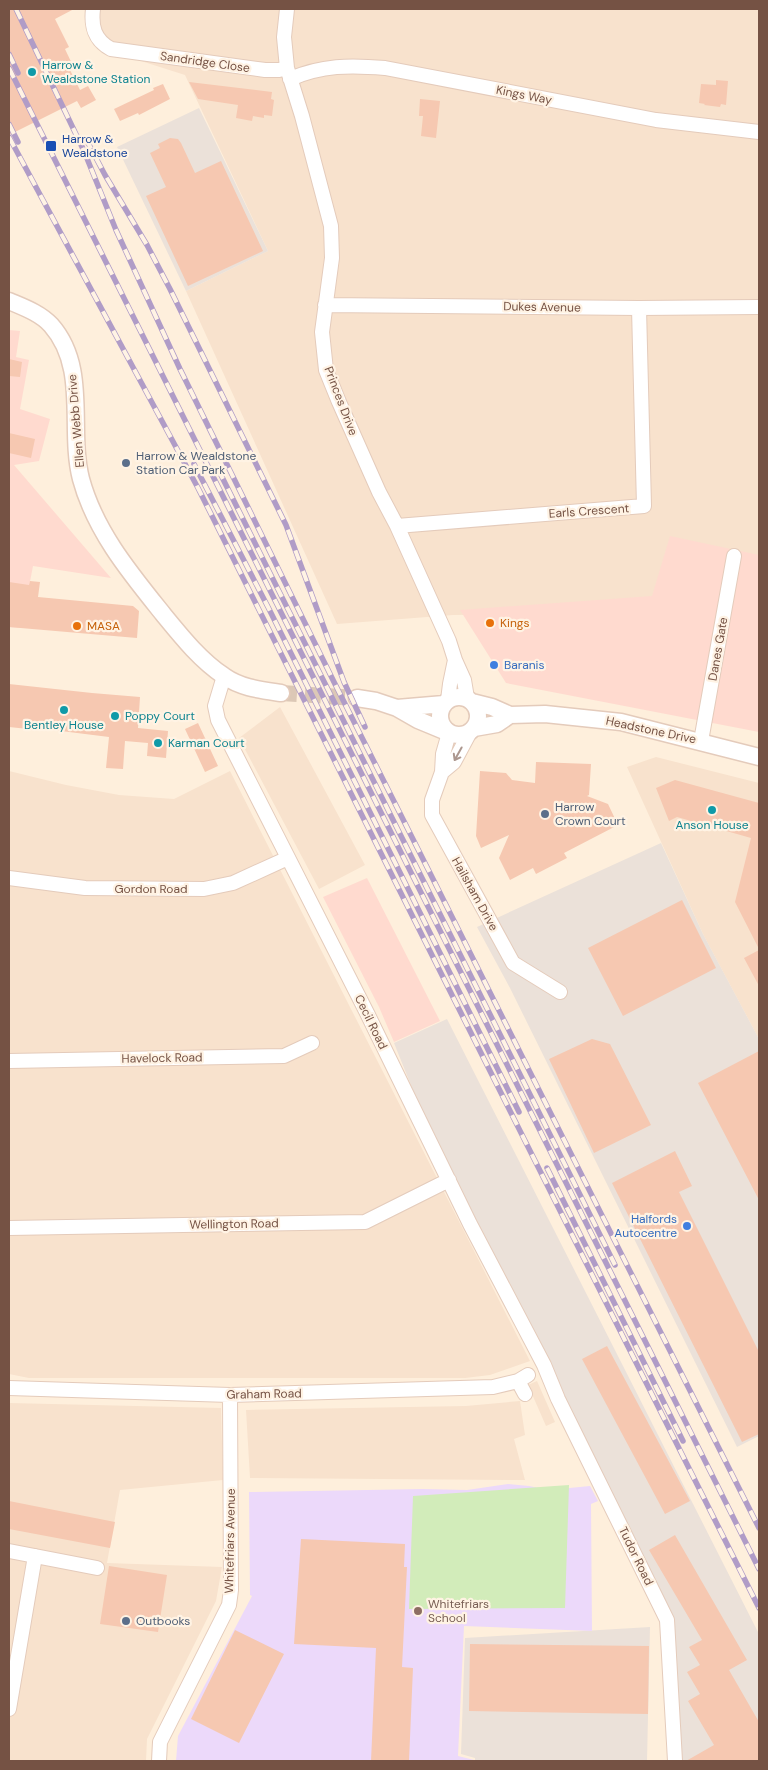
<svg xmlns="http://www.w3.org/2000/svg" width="768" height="1770" font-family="'DM Sans',sans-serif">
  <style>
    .residential { fill: #f8e2cd }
    .commercial { fill: #ffdacf }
    .industrial { fill: #ebe1d9 }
    .education { fill: #ecd9fa }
    .green { fill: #d2ecba }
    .building { fill: #f6c8b1 }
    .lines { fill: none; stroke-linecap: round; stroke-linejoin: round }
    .tertiary-tunnel { stroke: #dcc8b6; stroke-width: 16; stroke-dasharray: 16 8; stroke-linecap: butt }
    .minor-casing { stroke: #e4cbbb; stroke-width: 16 }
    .tertiary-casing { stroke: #e4cbbb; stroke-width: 19 }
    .minor { stroke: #fff; stroke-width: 14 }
    .tertiary { stroke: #fff; stroke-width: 16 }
    .rail-casing { stroke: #b09cc7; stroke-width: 5.5 }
    .rail { stroke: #fff3e4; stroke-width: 4; stroke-dasharray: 11; stroke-linecap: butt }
    .oneway { stroke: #ac978f }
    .culture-dot { fill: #0f9aa8; stroke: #fff3e4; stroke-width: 2 }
    .transit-dot { fill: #1a4fb4; stroke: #fff3e4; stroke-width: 2 }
    .service-dot { fill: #5c6f8a; stroke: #fff3e4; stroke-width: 2 }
    .food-dot { fill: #e8710a; stroke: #fff3e4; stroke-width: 2 }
    .shop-dot { fill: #3f7fe0; stroke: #fff3e4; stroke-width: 2 }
    .education-dot { fill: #8d6e63; stroke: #fff3e4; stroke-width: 2 }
    .labels { text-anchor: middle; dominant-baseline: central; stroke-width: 4.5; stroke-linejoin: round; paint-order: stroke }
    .street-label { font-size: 12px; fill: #755244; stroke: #fff3e4 }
    .culture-label { font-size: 12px; fill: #0d838f; stroke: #fff3e4; text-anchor: start }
    .transit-label { font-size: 12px; fill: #164399; stroke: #fff3e4; text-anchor: start }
    .service-label { font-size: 12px; fill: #4e5e75; stroke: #fff3e4; text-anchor: start }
    .food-label { font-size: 12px; fill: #c56008; stroke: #fff3e4; text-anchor: start }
    .shop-label { font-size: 12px; fill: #366cbe; stroke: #fff3e4; text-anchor: start }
    .education-label { font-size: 12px; fill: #785e54; stroke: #fff3e4; text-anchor: start }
  </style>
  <rect width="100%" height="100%" fill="#feefdc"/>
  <path class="residential" d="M 98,9 L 759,9 L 759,563 L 681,612 L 453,615 L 337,624 L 186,291 L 268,251 L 185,75 L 119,54 L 96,26 Z
    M 280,707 L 365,865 L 319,889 L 239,738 Z
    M 656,757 L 759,783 L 759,1039 L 703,934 L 627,767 Z
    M 9,771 L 66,785 L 119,795 L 174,799 L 230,771 L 530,1361 L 490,1375 L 465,1378 L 29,1378 L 9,1374 Z
    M 537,1381 L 555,1422 L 546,1426 L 528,1385 Z
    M 520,1401 L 525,1435 L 514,1439 L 525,1480 L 250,1478 L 246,1410 L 466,1406 Z
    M 9,1403 L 221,1408 L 223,1480 L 120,1490 L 107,1563 L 222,1567 L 216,1601 L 147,1739 L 146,1761 L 9,1761 Z"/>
  <path class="commercial" d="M 9,330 L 20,331 L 16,357 L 29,360 L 20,409 L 50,419 L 39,461 L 14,465 L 111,578 L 33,566 L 21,628 L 9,627 Z
    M 670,536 L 759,555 L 759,732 L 506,683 L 460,610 L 652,596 Z
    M 367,878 L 440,1021 L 394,1042 L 379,1007 L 323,897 Z"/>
  <path class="industrial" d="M 199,108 L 268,251 L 186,291 L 117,147 Z
    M 661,843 L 703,934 L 759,1039 L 759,1436 L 737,1447 L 510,988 L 477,927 Z
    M 447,1019 L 759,1634 L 759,1761 L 682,1761 L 667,1620 L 449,1180 L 394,1043 Z
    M 650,1627 L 647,1761 L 475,1761 L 475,1758 L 461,1754 L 465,1638 Z"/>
  <path class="education" d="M 508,1484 L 529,1486 L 549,1490 L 590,1486 L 598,1501 L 591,1504 L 592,1631 L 464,1626 L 458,1756 L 474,1760 L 474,1761 L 176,1761 L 178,1736 L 252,1596 L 250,1595 L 249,1492 L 423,1489 L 467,1490 Z"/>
  <path class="green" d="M 569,1485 L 565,1608 L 409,1609 L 413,1496 Z"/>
  <path class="building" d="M 9,9 L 74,9 L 55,19 L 69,47 L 65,49 L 74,68 L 70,70 L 80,90 L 88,86 L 96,100 L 81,108 L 77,101 L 9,135 Z
    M 716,80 L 728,81 L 726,105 L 721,104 L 720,107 L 704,105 L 705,104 L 699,103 L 701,84 L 716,85 Z
    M 189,82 L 272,92 L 271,99 L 274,100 L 272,116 L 264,115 L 264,118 L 253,116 L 252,121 L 236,118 L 238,105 L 198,99 Z
    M 163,84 L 170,99 L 139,115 L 138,113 L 120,121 L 114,109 L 154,90 L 153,88 Z
    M 420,99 L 440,101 L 436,138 L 421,136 L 423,116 L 419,116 Z
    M 170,138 L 178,139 L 181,143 L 195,173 L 221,161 L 263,251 L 188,286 L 146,196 L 166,187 L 150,153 L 160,148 L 158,144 Z
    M 9,359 L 22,362 L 20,377 L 9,376 Z
    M 9,433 L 35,439 L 31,458 L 9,453 Z
    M 30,581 L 40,582 L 38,597 L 133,606 L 139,611 L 137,638 L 9,627 L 9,582 L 29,585 Z
    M 9,684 L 92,693 L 140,697 L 138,728 L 168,731 L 166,758 L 147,756 L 148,743 L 125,741 L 123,769 L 106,768 L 109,737 L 29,727 L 28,729 L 9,727 Z
    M 198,723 L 218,766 L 205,772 L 185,729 Z
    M 536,762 L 591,764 L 589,795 L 587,796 L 608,804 L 618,825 L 564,853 L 567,858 L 536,874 L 533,868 L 510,880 L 499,858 L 509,835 L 481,848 L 476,836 L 480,771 L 506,773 L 512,780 L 535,783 Z
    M 675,780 L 759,803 L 759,949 L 735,902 L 751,838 L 677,817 L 669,821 L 656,788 Z
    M 682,900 L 716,968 L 623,1016 L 588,948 Z
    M 759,950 L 759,986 L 744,958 Z
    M 592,1039 L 610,1044 L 651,1125 L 594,1153 L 549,1059 Z
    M 759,1051 L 759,1200 L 698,1083 Z
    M 675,1151 L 692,1186 L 679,1192 L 759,1352 L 759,1434 L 742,1442 L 612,1183 Z
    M 607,1346 L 690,1501 L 665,1514 L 582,1359 Z
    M 9,1501 L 115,1522 L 110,1548 L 9,1529 Z
    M 675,1535 L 747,1660 L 729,1670 L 759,1722 L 759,1761 L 686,1761 L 714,1745 L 688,1701 L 700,1694 L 687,1672 L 700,1665 L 689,1647 L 702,1640 L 649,1550 Z
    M 301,1539 L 405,1544 L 404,1567 L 407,1567 L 402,1667 L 413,1668 L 409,1761 L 371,1761 L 376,1648 L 294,1644 Z
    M 109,1566 L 167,1575 L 158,1632 L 100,1624 Z
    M 235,1630 L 284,1654 L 239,1743 L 191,1719 Z
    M 470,1644 L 649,1646 L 648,1714 L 469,1711 Z"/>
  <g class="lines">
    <path class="tertiary-tunnel" d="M 281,693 L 357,698"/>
    <defs>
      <path id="minor" d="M 93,9 C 91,26 94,40 111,49 L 265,70 L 279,70 L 287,68
        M 287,9 L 284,37 L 287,68 L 302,116 L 331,226 L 332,258 L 322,332 L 326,370 L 339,402 L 379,492 L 397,526 L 449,641 L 455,660 L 464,680 L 467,698
        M 290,79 C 322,65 350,65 385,68 L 656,120 L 759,132
        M 325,305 L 639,308 L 759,307
        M 397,526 L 644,506 L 639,308
        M 224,676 L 215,706 L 218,720 L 368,1015 L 470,1224 L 544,1365 L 558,1399 L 667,1620 L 675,1761
        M 448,700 L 450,684 L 455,660
        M 449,733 L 443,754 L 442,772 L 432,800 L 432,815 L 513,963 L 560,992
        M 701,741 L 734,556
        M 442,772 L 454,762 L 470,732
        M 9,878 L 85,888 L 204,889 L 233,883 L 288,858
        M 9,1061 L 284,1056 L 312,1043
        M 9,1228 L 365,1222 L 449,1180
        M 518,1381 L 525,1394
        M 9,1388 L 230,1395 L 493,1387 L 518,1381 L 528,1375
        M 9,1551 L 97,1568
        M 9,1709 L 35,1556
        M 159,1761 L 160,1742 L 229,1605 L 231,1590 L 230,1395"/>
      <path id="tertiary" d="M 9,301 C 23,307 40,313 51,325 C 89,368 68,429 81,479 C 95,531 130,573 163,614 C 181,636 200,660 224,676 C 241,688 261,690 281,693
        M440 716a19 19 0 1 1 38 0a19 19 0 1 1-38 0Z
        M 357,698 L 376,701 L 397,708 L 418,720 L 447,732
        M 472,702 L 492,707 L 510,715 L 545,714 L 621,722 L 759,757
        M 397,708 L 444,704
        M 474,728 L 497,724 L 510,715"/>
    </defs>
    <use href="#minor" class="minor-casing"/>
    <use href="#tertiary" class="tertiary-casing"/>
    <use href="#minor" class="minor"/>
    <use href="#tertiary" class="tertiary"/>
    <defs>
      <path id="rail" d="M 16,9 L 84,151 L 116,230 L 180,369 L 334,682 L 759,1528
        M 9,54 L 18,73
        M 9,68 L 759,1569
        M 9,124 L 18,142
        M 9,137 L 198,488 L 759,1608
        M 86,139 L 105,175 L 147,245 L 170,289 L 286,525 L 344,682 L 365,727
        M 194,464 L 268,607 L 519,1112
        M 218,469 L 615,1265
        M 547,1168 L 683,1441"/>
    </defs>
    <use href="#rail" class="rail-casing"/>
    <use href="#rail" class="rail"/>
  </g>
  <defs><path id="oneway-shaft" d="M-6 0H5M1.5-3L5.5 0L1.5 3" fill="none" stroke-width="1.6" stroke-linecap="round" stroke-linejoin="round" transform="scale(1.25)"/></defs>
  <use class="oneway" href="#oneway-shaft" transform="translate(458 754) rotate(119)"/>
  <g class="culture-dot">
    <circle cx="32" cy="72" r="5"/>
    <circle cx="64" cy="710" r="5"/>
    <circle cx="115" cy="716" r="5"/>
    <circle cx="158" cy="743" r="5"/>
    <circle cx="712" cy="810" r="5"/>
  </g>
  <rect class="transit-dot" x="45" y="140" width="12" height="12" rx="2.5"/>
  <g class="service-dot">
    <circle cx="126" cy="463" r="5"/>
    <circle cx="545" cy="814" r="5"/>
    <circle cx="126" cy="1621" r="5"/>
  </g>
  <g class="food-dot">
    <circle cx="490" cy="623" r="5"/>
    <circle cx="77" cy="626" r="5"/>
  </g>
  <g class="shop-dot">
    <circle cx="494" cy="665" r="5"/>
    <circle cx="687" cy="1226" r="5"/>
  </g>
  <circle class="education-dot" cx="418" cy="1611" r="5"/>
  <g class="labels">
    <g class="street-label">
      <text transform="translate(205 62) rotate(8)">Sandridge Close</text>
      <text transform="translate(524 95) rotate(11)">Kings Way</text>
      <text transform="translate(542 307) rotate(1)">Dukes Avenue</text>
      <text transform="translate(341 401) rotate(69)">Princes Drive</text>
      <text transform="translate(76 421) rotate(-95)">Ellen Webb Drive</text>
      <text transform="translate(589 511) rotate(-4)">Earls Crescent</text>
      <text transform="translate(718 649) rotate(-80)">Danes Gate</text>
      <text transform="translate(651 730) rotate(12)">Headstone Drive</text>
      <text x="151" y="889">Gordon Road</text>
      <text transform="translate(475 894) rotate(61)">Hailsham Drive</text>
      <text transform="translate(371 1022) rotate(64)">Cecil Road</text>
      <text transform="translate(162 1058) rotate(-1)">Havelock Road</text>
      <text transform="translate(234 1224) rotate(-1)">Wellington Road</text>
      <text transform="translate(264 1394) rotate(-1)">Graham Road</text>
      <text transform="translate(230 1541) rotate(-89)">Whitefriars Avenue</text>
      <text transform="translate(636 1556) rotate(64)">Tudor Road</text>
    </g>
    <g class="culture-label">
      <text x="42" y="65">Harrow &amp;<tspan x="42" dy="14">Wealdstone Station</tspan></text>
      <text x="125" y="716">Poppy Court</text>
      <text x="64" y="725" text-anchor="middle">Bentley House</text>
      <text x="168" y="743">Karman Court</text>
      <text x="712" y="825" text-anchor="middle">Anson House</text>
    </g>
    <g class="transit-label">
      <text x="62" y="139">Harrow &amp;<tspan x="62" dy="14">Wealdstone</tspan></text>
    </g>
    <g class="service-label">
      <text x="136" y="456">Harrow &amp; Wealdstone<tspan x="136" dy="14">Station Car Park</tspan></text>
      <text x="555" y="807">Harrow<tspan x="555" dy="14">Crown Court</tspan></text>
      <text x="136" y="1621">Outbooks</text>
    </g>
    <g class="food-label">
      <text x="500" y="623">Kings</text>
      <text x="87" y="626">MASA</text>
    </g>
    <g class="shop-label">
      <text x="504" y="665">Baranis</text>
      <text x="677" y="1219" text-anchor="end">Halfords<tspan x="677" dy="14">Autocentre</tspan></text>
    </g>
    <g class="education-label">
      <text x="428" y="1604">Whitefriars<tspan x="428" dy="14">School</tspan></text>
    </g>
  </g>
  <rect width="768" height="1770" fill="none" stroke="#755244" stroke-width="20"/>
</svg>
